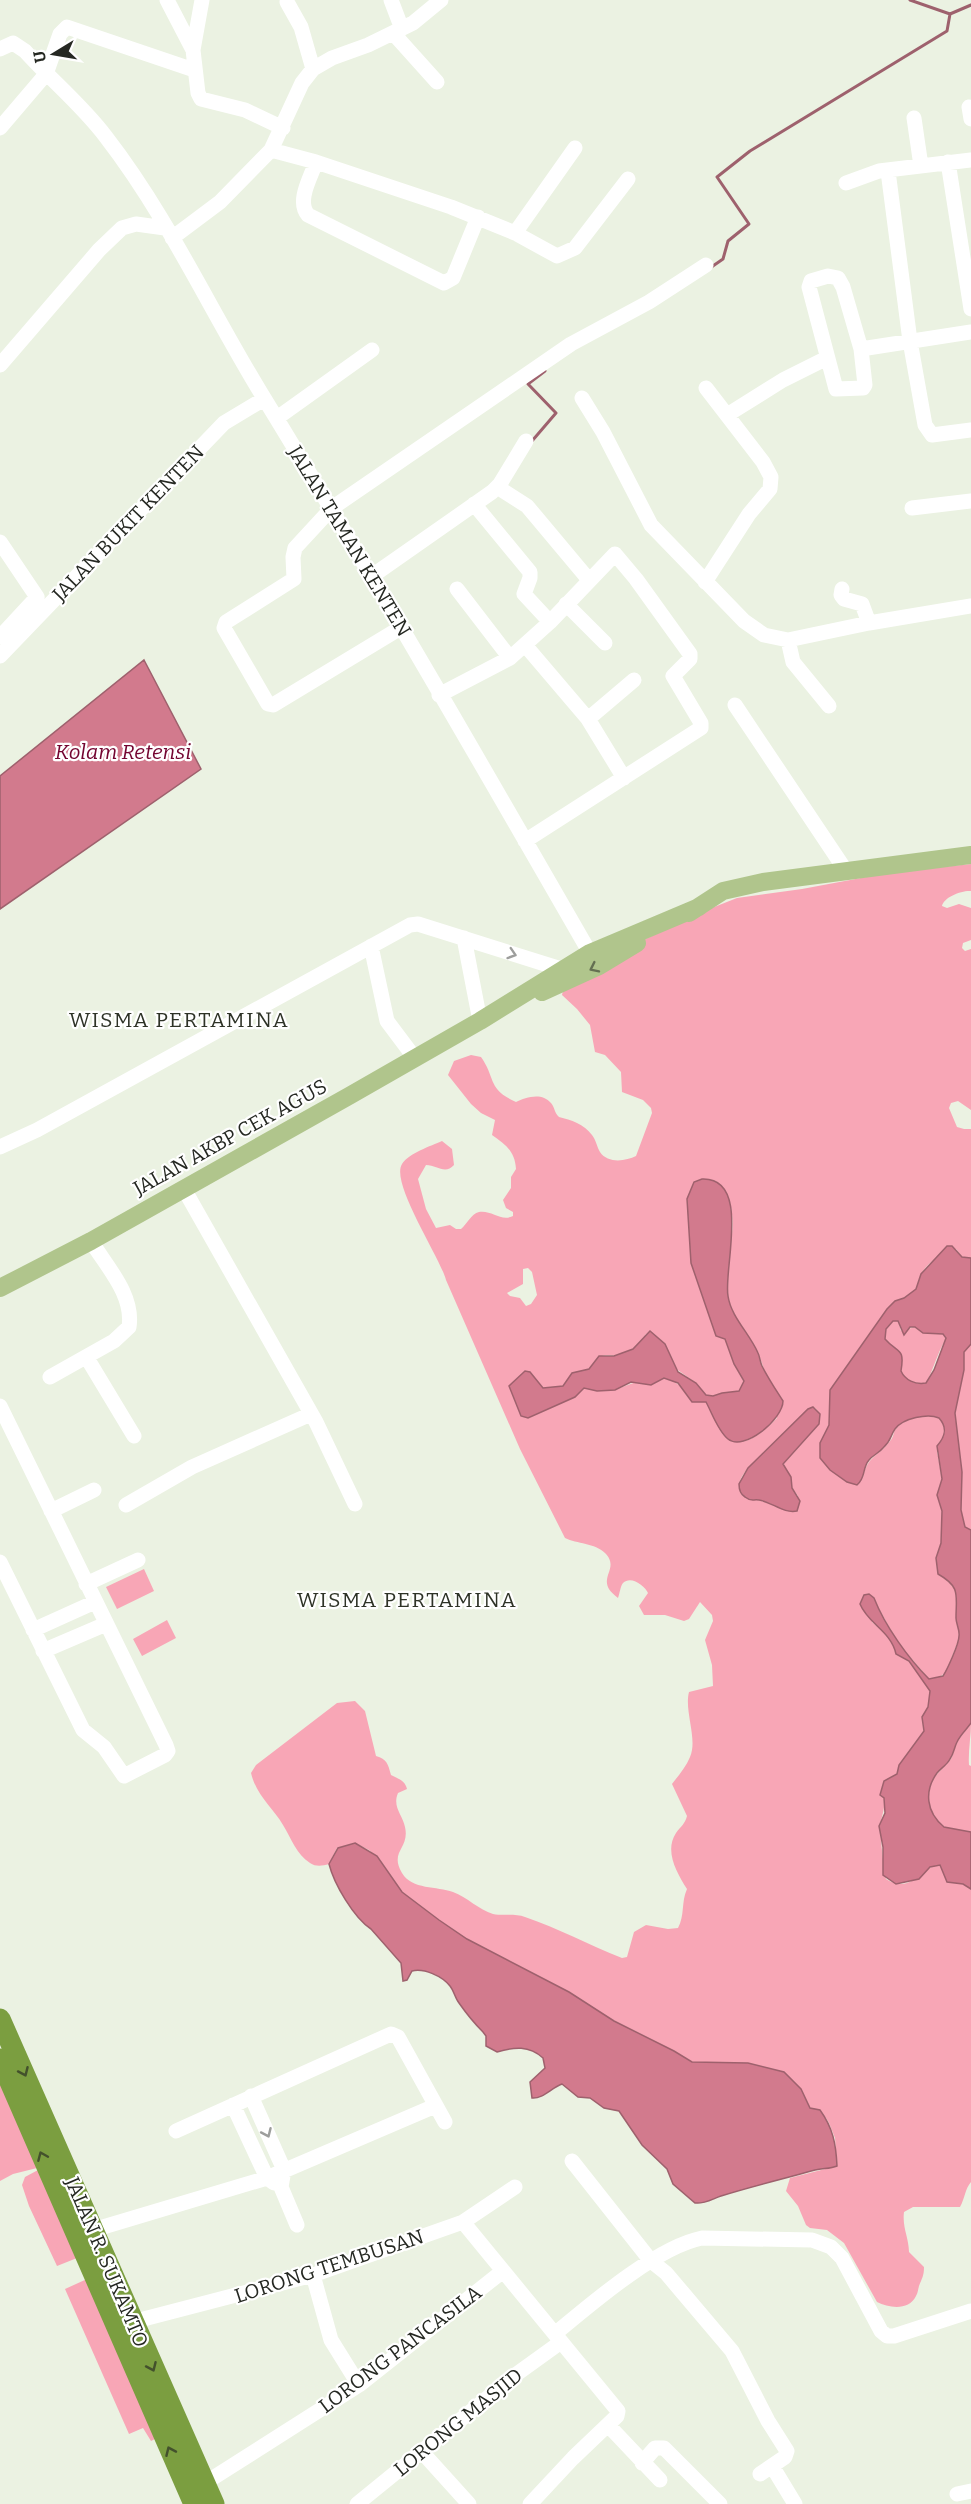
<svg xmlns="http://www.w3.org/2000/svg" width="971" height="2504" font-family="Bitter,serif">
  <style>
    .green { fill: #f8a6b6; fill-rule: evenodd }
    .water { fill: #d27a8d; stroke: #9e616d; stroke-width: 1.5; fill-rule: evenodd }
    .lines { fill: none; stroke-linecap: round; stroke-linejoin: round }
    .stream { stroke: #9e616d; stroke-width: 3 }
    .minor { stroke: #fff; stroke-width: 15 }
    .major { stroke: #b0c58c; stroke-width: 18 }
    .highway { stroke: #7b9e40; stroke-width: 21 }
    .oneway { stroke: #9d9e9c }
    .oneway2 { stroke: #646f52 }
    .oneway3 { stroke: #43512c }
    .labels { text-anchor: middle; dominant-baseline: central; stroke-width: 4.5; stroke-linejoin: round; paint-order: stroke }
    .street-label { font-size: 20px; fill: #252822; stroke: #fff }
    .water-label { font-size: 21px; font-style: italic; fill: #730430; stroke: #fff }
    .neighbourhood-label { font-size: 21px; letter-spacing: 1.5px; fill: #2e3327; stroke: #fff }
  </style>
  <rect width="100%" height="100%" fill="#ebf2e2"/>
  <path class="green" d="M 971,864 L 971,891 C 962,890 944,897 942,906 L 947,908 L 959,904 L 971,908 L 971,940 L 963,943 L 962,948 L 965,951 L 971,949 L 971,1110 L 958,1101 L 951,1103 L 949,1108 L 957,1127 L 964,1129 L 971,1129 L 971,1258 L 962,1257 L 956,1249 C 936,1257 919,1266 917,1289 C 908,1298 896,1300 887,1309 L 830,1390 L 829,1425 L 820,1443 L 820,1458 L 830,1470 L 863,1477 C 868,1455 878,1457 890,1441 C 894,1437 893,1432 896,1429 C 903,1418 928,1413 939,1418 L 945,1427 L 944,1438 L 937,1451 L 942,1479 L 939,1501 L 942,1511 L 941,1543 L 936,1558 L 938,1574 L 947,1579 L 956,1591 L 960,1636 L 946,1672 L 938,1678 L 929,1679 L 898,1643 L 873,1598 L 872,1622 C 884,1632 892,1639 896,1654 L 909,1661 L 930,1691 L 928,1707 L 922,1717 L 924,1731 L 904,1758 L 897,1774 L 884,1781 L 880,1795 L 884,1798 C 885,1808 883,1812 881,1821 C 879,1830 884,1870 886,1879 C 912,1896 923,1864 940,1865 L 947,1882 L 963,1884 L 971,1889 L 971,2182 C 965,2189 965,2198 960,2207 L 913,2207 L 904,2212 C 902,2227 909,2238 909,2252 L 924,2267 C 924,2276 922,2278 919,2286 C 918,2289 918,2293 916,2296 C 909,2311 889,2308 877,2302 L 844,2243 L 827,2230 L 810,2228 L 806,2225 L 798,2206 L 786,2191 L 790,2178 L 837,2166 L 835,2138 L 829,2123 L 826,2118 L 810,2108 L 801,2089 L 784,2072 L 748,2063 L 692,2062 L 674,2051 L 614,2021 L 569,1992 L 467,1939 L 439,1920 L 402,1892 L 380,1860 L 369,1850 L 355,1843 L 337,1848 L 329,1864 C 322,1866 316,1867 310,1863 C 297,1855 291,1838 283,1825 C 273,1808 256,1795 251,1773 L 256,1765 L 337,1703 L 355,1701 L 365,1711 L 376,1756 C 387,1759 388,1764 391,1775 C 398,1779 405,1780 407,1789 L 398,1793 C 392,1807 403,1815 405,1827 C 410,1849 389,1851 402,1873 C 412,1890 437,1886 453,1892 C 467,1897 479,1910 493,1914 C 503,1916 515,1913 525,1917 C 558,1928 589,1945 622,1958 L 627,1957 L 634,1932 L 646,1925 L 668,1929 L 678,1928 C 685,1915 681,1902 687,1889 C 677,1873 664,1851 676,1833 C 681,1826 685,1824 687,1816 L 672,1784 C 678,1776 686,1767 690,1757 C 698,1739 684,1711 689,1692 L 713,1686 L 712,1665 L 705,1640 L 713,1621 L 712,1615 L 700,1602 L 689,1619 L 684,1621 L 665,1615 L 644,1615 L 639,1606 L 648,1593 C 645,1586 631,1575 623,1583 C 620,1587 620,1593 618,1598 C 592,1579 622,1570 605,1553 C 595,1543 577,1544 565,1538 L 520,1449 L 446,1280 C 440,1257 390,1183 402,1164 C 409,1153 431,1146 442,1141 L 452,1149 L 454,1165 C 445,1175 437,1165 426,1165 L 418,1179 L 426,1209 L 436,1228 L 450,1225 L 456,1229 L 461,1229 C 467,1224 471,1214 479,1212 C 492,1210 501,1222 513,1216 L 513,1212 L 506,1208 L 503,1200 L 511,1188 L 511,1177 L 516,1169 C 515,1151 505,1144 492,1135 L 495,1120 L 481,1113 L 471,1104 L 448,1075 L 454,1061 L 471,1055 L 481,1057 C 496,1078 487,1089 516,1102 C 526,1097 542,1092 551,1103 C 555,1108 554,1112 559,1117 C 571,1120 584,1124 592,1135 C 596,1140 597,1147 600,1152 C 608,1164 626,1161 636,1156 L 652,1113 L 651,1108 L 643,1100 L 622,1092 L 621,1072 L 605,1055 L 595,1052 L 590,1025 L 577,1009 L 562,995 L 563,991 L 584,969 L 699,913 L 737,898 L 802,889 L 893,872 ZM 708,1179 C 753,1198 721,1261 728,1296 C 731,1317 750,1334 758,1353 C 767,1374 771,1396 777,1418 C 738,1457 727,1445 706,1402 L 701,1401 L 669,1378 L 659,1379 L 651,1385 L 636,1382 L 617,1389 L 584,1388 L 575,1397 L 561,1403 L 509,1386 L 525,1371 L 543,1388 L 563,1386 L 572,1373 L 589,1369 C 594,1364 595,1358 602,1356 C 607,1354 611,1356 616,1355 C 629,1353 641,1346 646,1334 L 665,1344 L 675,1368 L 696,1383 L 706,1395 L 713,1396 L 722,1393 L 739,1391 L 744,1382 L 734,1364 L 725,1338 L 716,1335 L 691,1263 L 687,1199 L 699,1180 ZM 528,1268 L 532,1272 L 537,1295 L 531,1304 L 526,1306 L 520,1298 L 510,1296 L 507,1293 L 523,1284 L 523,1269 ZM 815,1408 L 820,1414 L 819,1424 L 783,1464 L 791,1477 L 792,1488 L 798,1496 L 778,1506 L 742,1495 C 736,1484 741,1477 748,1468 L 808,1409 Z
    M 898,1320 L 901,1331 L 915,1327 L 923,1333 L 943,1334 L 946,1339 C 937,1353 934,1369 926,1383 L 921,1384 L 906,1380 L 901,1371 C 904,1349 897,1353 885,1339 L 886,1329 L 893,1321 Z
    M 969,1344 L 971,1344 L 971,1530 L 965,1527 L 961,1510 L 962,1472 L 955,1413 L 964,1370 L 964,1352 Z
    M 144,1569 L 154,1591 L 117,1609 L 106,1587 Z
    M 167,1620 L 176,1638 L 142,1656 L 133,1639 Z
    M 971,1723 C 971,1737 968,1752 969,1765 L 971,1766 L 971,1832 C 964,1832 950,1830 943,1827 C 930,1820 926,1798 930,1785 C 935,1774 944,1768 951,1759 C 954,1753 954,1748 957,1742 C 960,1735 967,1729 971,1723 Z
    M 0,2082 L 37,2168 L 13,2174 L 0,2181 Z
    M 38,2170 L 77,2258 L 57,2266 L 29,2206 L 22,2185 L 25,2177 Z
    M 87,2279 L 157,2438 L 151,2441 L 143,2428 L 129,2434 L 65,2289 Z"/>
  <path class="water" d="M 144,660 L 201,769 L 0,909 L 0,776 Z
    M 702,1179 C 752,1177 723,1270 728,1296 C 731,1317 750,1334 758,1353 C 760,1357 760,1362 762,1366 C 768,1378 776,1390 783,1401 C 783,1419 744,1452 728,1439 C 718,1431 712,1413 706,1402 L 692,1402 L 678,1383 L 664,1378 L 651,1385 L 631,1382 L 615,1390 L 597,1391 L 584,1388 L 575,1397 L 528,1418 L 521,1416 L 509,1386 L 525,1371 L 530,1372 L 543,1388 L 563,1386 L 572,1373 L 589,1369 L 599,1356 L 614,1356 L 633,1349 L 650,1331 L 665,1344 L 678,1372 L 696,1383 L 706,1395 L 713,1396 L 722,1393 L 739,1391 L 744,1381 L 734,1364 L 725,1339 L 716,1336 L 691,1263 L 687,1199 L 694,1182 Z
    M 947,1246 L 952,1246 L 962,1257 L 971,1258 L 971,1344 L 964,1352 L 964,1370 L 955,1413 L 962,1472 L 961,1510 L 965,1527 L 971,1530 L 971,1723 C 967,1729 960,1735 957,1742 C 954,1748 954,1753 950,1759 C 947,1765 941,1768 937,1773 C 924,1791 926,1812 944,1827 L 971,1832 L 971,1889 L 963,1884 L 947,1882 L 940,1865 L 930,1867 L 919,1879 L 896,1884 L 883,1875 L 883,1847 L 879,1826 L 885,1813 L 884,1798 L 880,1795 L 884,1781 L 897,1774 L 899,1765 L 924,1731 L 922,1717 L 928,1707 L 930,1691 L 909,1661 L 896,1654 C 891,1631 868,1624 860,1604 L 864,1595 L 869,1594 L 874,1598 C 885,1626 908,1658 929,1679 L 943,1676 C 947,1670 959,1644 959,1636 C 960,1630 956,1624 956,1618 C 956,1595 961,1587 938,1574 L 936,1558 L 941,1543 L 942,1511 L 937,1495 L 942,1479 L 937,1446 C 945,1437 948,1428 939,1418 C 928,1413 903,1418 895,1429 C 890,1436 892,1440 883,1448 C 879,1453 873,1455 869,1460 C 862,1468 866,1478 857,1485 L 847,1482 L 830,1470 L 820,1458 L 820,1443 L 829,1425 L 830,1390 L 887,1309 L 895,1301 L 904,1298 L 916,1289 L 921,1274 ZM 893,1321 L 898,1321 L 904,1335 L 910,1327 L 915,1327 L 923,1333 L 943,1334 L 946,1338 L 934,1370 L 926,1383 C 915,1385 905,1380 901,1371 C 905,1347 898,1354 885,1339 L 886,1329 Z
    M 813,1407 L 820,1414 L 819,1424 L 783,1464 L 791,1477 L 792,1488 L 800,1501 L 797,1511 C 784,1514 772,1502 759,1500 C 753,1499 751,1502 745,1497 C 740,1494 739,1490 739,1484 L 748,1468 L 808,1409 Z
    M 355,1843 L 377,1856 L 402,1892 L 439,1920 L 467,1939 L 569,1992 L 614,2021 L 674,2051 L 692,2062 L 748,2063 L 784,2072 L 801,2089 L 810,2108 L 820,2110 C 833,2128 836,2144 837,2166 C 830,2169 823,2168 815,2170 C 783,2179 753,2186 721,2196 C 712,2199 705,2204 695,2203 L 673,2184 L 667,2169 L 642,2145 L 619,2111 L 604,2108 L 590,2098 L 578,2097 L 562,2084 C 551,2088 543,2099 532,2098 L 530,2082 L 545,2068 L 543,2058 C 529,2045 514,2047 497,2052 L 486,2046 L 486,2036 L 483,2032 C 474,2023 466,2013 459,2003 C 455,1998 454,1991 450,1986 C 442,1976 424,1968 412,1971 L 407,1980 L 403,1981 L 401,1963 L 371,1929 C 354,1918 334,1884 329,1864 L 338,1848 Z"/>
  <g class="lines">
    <path class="stream" d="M 910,0 L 950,14
      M 710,268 L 723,259 L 728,241 L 749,224 L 717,177 L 750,151 L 947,31 L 950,14 L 971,5
      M 532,441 L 556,413 L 528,384 L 545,371"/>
    <path class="minor" d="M 167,0 L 193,50 L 198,93 L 201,99 L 245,110 L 283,128
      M 391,0 L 402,29
      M 287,2 L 301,27 L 313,69
      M 393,33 L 437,82
      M 0,49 L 13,43 L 25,51 C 51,80 83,106 106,137 C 168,217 211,312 264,398 C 376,581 483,767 590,953
      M 193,50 L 202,0
      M 969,107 L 971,119
      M 914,118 L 921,166
      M 0,128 L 46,74 L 60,34 L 67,27 L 194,70
      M 271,150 L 316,162 L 451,207 L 515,233 L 557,256 L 575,248 L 628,179
      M 316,162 C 311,177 296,201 308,215 L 444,283 L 453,278 L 478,217
      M 948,162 L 971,309
      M 888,171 L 910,341 L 925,425 L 932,435 L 971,430
      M 846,183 L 879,171 L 971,160
      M 515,233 L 575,148
      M 172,238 L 220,202 L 271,150 L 302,83 L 313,69 L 332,58 L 368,45 L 413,23 L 441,0
      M 861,349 L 865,385 L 863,388 L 836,389 L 809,287 L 811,281 L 828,276 L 838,278 L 843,287 L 861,349 L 971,332
      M 0,365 L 99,250 L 122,228 L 136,224 L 165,228
      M 582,398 L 603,432 L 651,525 L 744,621 L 764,635 L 788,640 L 869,623 L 971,606
      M 727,415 L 783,380 L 827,358
      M 277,418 L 372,350
      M 497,487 L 527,506 L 589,580
      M 474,504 L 530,572 L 530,578 L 524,594 L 550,622
      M 912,508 L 971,501
      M 0,542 L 37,597 L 0,637
      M 372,576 L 492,492 L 500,484 L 526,441
      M 705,582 L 749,514 L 770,489 L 771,477 L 763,462 L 706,388
      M 457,589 L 510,658
      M 842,589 L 841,595 L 844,599 L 862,604 L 869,623
      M 566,604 L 605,643
      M 402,627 L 273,705 L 268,704 L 224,628 L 226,622 L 294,579 L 293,557 L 295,548 L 332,508 L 571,344 L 649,302 L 706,265
      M 788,640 L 793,662 L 829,706
      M 525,645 L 588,719 L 624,778
      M 0,656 L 224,423 L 264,399
      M 439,695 L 510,658 L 550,622 L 615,554 L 636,579 L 690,654 L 690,659 L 673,676 L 701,723 L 701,728 L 525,841
      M 735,705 L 846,871
      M 588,719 L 634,680
      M 464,938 L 480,1021
      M 371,946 L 387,1021 L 414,1057
      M 0,1147 L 37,1130 L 410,925 L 418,924 L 561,969
      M 184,1189 L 316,1422 L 355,1504
      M 87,1358 L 134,1436
      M 50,1377 L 114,1341 L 129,1327 C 134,1295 107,1267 91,1241
      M 0,1406 L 166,1745 L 168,1751 L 165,1755 L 124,1776 L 104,1747 L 83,1730 L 0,1562
      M 126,1505 L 192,1467 L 311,1414
      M 51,1511 L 94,1490
      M 86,1584 L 138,1560
      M 33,1630 L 95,1602
      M 43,1651 L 106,1624
      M 251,2096 L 284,2170 L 281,2187 L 297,2225
      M 233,2105 L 267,2178 L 274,2183
      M 176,2131 L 391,2034 L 398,2037 L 445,2122
      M 572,2161 L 651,2261 L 666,2273 L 732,2351 L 768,2421 L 787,2451 L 785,2457 L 760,2474
      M 463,2222 L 618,2411 L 617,2416 L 573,2458 L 530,2504
      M 93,2230 L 267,2178 L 435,2106
      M 313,2275 L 331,2340 L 359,2385
      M 132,2322 L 313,2275 L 463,2222 L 515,2187
      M 556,2333 C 592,2303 657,2247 702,2238 L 812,2240 L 831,2247 L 842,2258 L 881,2331 L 887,2336 L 894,2336 L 971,2311
      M 608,2425 L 660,2480
      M 422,2452 L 469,2504
      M 642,2463 L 655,2448 L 664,2448 L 720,2504
      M 772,2466 L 795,2504
      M 205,2483 L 359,2385 L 503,2271
      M 957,2494 L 971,2491
      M 357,2504 L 518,2373 L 561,2342"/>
    <path class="major" d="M 689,913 L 723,891 L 763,882 L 971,855
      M 542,992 L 599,966 L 637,943
      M 0,1288 L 91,1241 L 349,1096 L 480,1021 L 590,953 L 699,907"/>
    <path class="highway" d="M 0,2019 L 214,2504
      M 0,2059 L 194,2504"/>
  </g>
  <defs><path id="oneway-chevron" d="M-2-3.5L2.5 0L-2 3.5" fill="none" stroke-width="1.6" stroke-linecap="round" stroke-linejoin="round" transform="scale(1.5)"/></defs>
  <g class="oneway">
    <use href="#oneway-chevron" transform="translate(512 954) rotate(18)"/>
    <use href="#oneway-chevron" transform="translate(267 2133) rotate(66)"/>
  </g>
  <use class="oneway2" href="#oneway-chevron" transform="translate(594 968) rotate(154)"/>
  <g class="oneway3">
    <use href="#oneway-chevron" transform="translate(24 2072) rotate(66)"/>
    <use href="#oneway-chevron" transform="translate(42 2156) rotate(-113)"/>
    <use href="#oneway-chevron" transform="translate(152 2367) rotate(66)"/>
    <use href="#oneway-chevron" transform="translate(170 2451) rotate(-114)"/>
  </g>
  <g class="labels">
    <g class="street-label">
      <text transform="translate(128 523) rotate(-46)">JALAN BUKIT KENTEN</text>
      <text transform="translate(350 541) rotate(59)">JALAN TAMAN KENTEN</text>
      <text transform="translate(230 1137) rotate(-29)">JALAN AKBP CEK AGUS</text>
      <text transform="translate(107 2262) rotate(67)">JALAN R. SUKAMTO</text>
      <text transform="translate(329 2266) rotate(-18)">LORONG TEMBUSAN</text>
      <text transform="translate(400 2349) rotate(-37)">LORONG PANCASILA</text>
      <text transform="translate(458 2422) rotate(-39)">LORONG MASJID</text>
    </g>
    <g class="water-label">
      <text x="123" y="752">Kolam Retensi</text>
    </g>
    <g class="neighbourhood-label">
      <text x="179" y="1020">WISMA PERTAMINA</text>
      <text x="407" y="1600">WISMA PERTAMINA</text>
    </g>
  </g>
  <g transform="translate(54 54) rotate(259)" stroke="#ffffff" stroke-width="4.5" paint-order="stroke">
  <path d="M0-4.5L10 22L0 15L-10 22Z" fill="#252822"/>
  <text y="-9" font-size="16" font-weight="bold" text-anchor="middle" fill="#252822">U</text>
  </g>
</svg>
